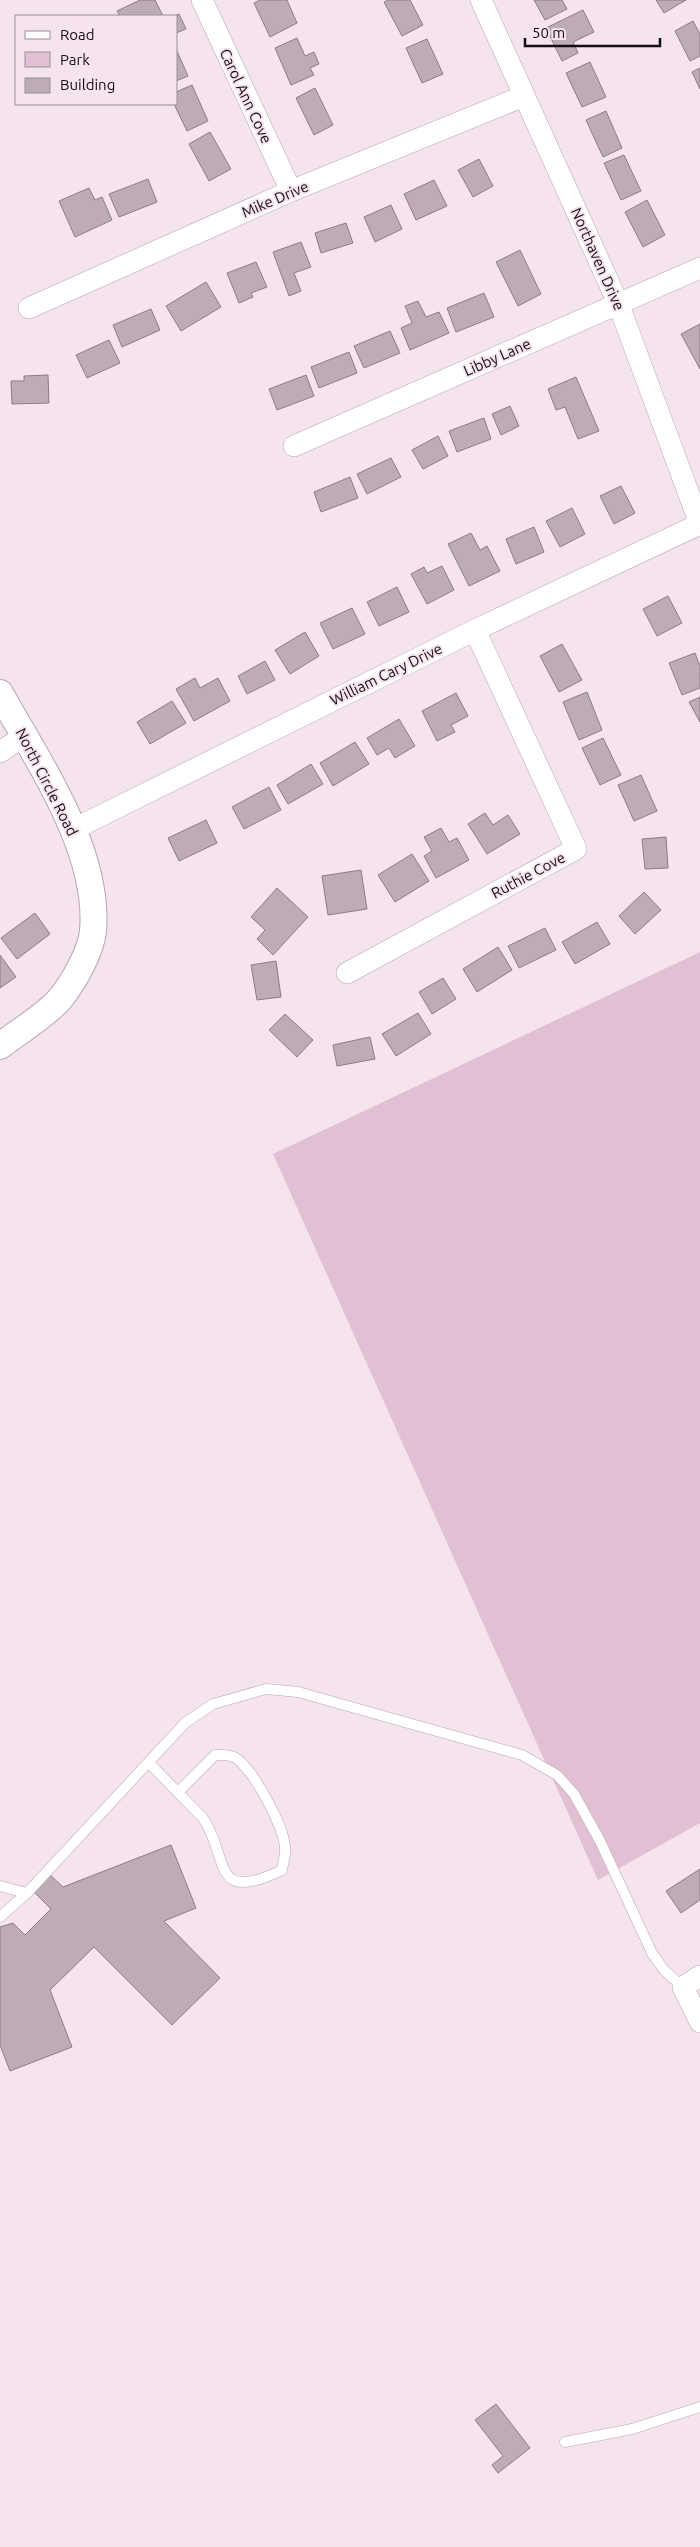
<svg xmlns="http://www.w3.org/2000/svg" width="700" height="2547" font-family="Ubuntu,sans-serif">
  <style>
    .green { fill: #e2c0d4 }
    .building { fill: #bdacb6; stroke: #8c7c86 }
    .lines { fill: none; stroke-linecap: round; stroke-linejoin: round }
    .service-casing { stroke: #b7a6b0; stroke-width: 11 }
    .minor-casing { stroke: #b7a6b0; stroke-width: 22 }
    .tertiary-casing { stroke: #b7a6b0; stroke-width: 28 }
    .service { stroke: #fff; stroke-width: 10 }
    .minor { stroke: #fff; stroke-width: 21 }
    .tertiary { stroke: #fff; stroke-width: 26 }
    .labels { text-anchor: middle; dominant-baseline: central; stroke-width: 4; stroke-linejoin: round; paint-order: stroke }
    .street-label { font-size: 15px; fill: #130e11; stroke: #f5e3ed }
  </style>
  <rect width="100%" height="100%" fill="#f5e3ed"/>
  <path class="green" d="M 700,952 L 700,1823 L 598,1880 L 273,1154 Z"/>
  <path class="building" d="M 140,0 L 155,0 L 163,16 L 120,16 L 117,11 Z
    M 260,0 L 287,0 L 297,23 L 270,37 L 254,3 Z
    M 388,0 L 410,0 L 423,25 L 402,36 L 384,2 Z
    M 534,0 L 562,0 L 567,9 L 545,20 Z
    M 656,0 L 686,0 L 664,13 Z
    M 583,10 L 594,32 L 573,42 L 578,53 L 562,61 L 546,28 Z
    M 179,14 L 186,29 L 176,33 L 176,16 L 174,16 Z
    M 693,21 L 700,34 L 700,56 L 690,61 L 675,31 Z
    M 297,38 L 305,56 L 314,52 L 319,64 L 310,68 L 314,75 L 291,85 L 275,48 Z
    M 427,39 L 443,74 L 422,83 L 406,48 Z
    M 176,49 L 188,76 L 176,81 Z
    M 590,62 L 606,97 L 582,107 L 566,73 Z
    M 700,68 L 700,89 L 692,72 Z
    M 192,85 L 208,121 L 187,131 L 174,104 L 176,104 L 176,92 Z
    M 315,88 L 333,125 L 314,135 L 296,98 Z
    M 606,111 L 622,148 L 603,157 L 586,120 Z
    M 210,132 L 231,169 L 209,181 L 189,144 Z
    M 624,155 L 641,191 L 621,200 L 604,163 Z
    M 479,159 L 493,186 L 473,197 L 458,170 Z
    M 148,179 L 157,202 L 119,217 L 109,194 Z
    M 434,180 L 447,206 L 416,220 L 404,194 Z
    M 89,188 L 95,200 L 102,197 L 112,220 L 75,237 L 59,201 Z
    M 647,200 L 665,235 L 643,247 L 625,212 Z
    M 391,205 L 402,229 L 375,242 L 364,217 Z
    M 346,223 L 353,243 L 321,253 L 315,233 Z
    M 301,242 L 311,267 L 294,273 L 301,291 L 289,296 L 273,252 Z
    M 520,250 L 541,294 L 518,306 L 496,262 Z
    M 256,262 L 267,287 L 251,293 L 253,297 L 239,303 L 227,273 Z
    M 206,282 L 221,307 L 181,331 L 166,306 Z
    M 484,293 L 494,317 L 456,332 L 447,308 Z
    M 418,301 L 426,317 L 439,312 L 449,333 L 410,350 L 401,328 L 412,323 L 405,306 Z
    M 151,309 L 160,330 L 122,347 L 113,325 Z
    M 700,324 L 700,369 L 681,334 Z
    M 390,331 L 400,353 L 364,368 L 354,346 Z
    M 109,340 L 120,363 L 87,378 L 76,355 Z
    M 349,352 L 357,373 L 319,388 L 311,367 Z
    M 48,375 L 49,403 L 12,404 L 11,381 L 24,381 L 24,376 Z
    M 306,375 L 314,396 L 277,410 L 269,389 Z
    M 576,377 L 599,431 L 578,439 L 565,407 L 556,410 L 548,389 Z
    M 510,406 L 519,426 L 501,435 L 492,414 Z
    M 484,418 L 491,439 L 457,452 L 449,431 Z
    M 438,436 L 448,456 L 423,469 L 412,450 Z
    M 391,458 L 401,477 L 367,494 L 357,474 Z
    M 350,477 L 358,498 L 321,512 L 314,492 Z
    M 621,486 L 635,513 L 614,524 L 600,496 Z
    M 572,508 L 585,534 L 560,547 L 546,521 Z
    M 534,527 L 544,552 L 516,564 L 506,539 Z
    M 471,533 L 480,550 L 487,546 L 500,571 L 469,586 L 448,544 Z
    M 442,566 L 454,590 L 427,604 L 411,574 L 424,567 L 427,573 Z
    M 397,587 L 409,612 L 379,626 L 367,602 Z
    M 668,596 L 682,623 L 657,636 L 643,609 Z
    M 352,608 L 365,634 L 333,649 L 320,623 Z
    M 305,632 L 319,656 L 290,674 L 275,650 Z
    M 562,644 L 582,680 L 559,692 L 540,656 Z
    M 695,653 L 700,666 L 700,688 L 682,695 L 669,663 Z
    M 265,661 L 275,680 L 247,694 L 238,676 Z
    M 195,678 L 200,688 L 218,678 L 230,701 L 194,721 L 176,689 Z
    M 587,692 L 602,730 L 579,740 L 563,702 Z
    M 456,693 L 468,716 L 451,725 L 455,732 L 437,741 L 422,711 Z
    M 700,697 L 700,722 L 689,702 Z
    M 172,701 L 186,723 L 150,744 L 137,722 Z
    M 399,719 L 415,746 L 395,758 L 389,748 L 377,755 L 367,738 Z
    M 603,738 L 621,775 L 600,785 L 582,748 Z
    M 355,742 L 369,764 L 333,786 L 320,763 Z
    M 311,764 L 323,784 L 288,804 L 277,785 Z
    M 641,775 L 657,811 L 634,821 L 618,785 Z
    M 269,787 L 281,810 L 244,829 L 232,807 Z
    M 485,813 L 493,825 L 508,815 L 520,834 L 487,854 L 468,824 Z
    M 206,820 L 217,843 L 179,861 L 168,838 Z
    M 441,828 L 449,842 L 457,838 L 469,860 L 436,878 L 424,856 L 432,851 L 424,837 Z
    M 666,837 L 668,868 L 645,869 L 642,839 Z
    M 412,854 L 429,881 L 395,902 L 378,875 Z
    M 361,870 L 367,909 L 328,915 L 322,876 Z
    M 277,888 L 308,917 L 273,955 L 257,939 L 265,930 L 251,917 Z
    M 644,892 L 661,910 L 635,934 L 619,916 Z
    M 35,913 L 50,934 L 17,959 L 1,938 Z
    M 597,922 L 610,944 L 575,964 L 562,942 Z
    M 545,928 L 556,950 L 519,968 L 508,946 Z
    M 498,947 L 512,970 L 477,992 L 463,969 Z
    M 0,955 L 16,977 L 0,988 Z
    M 276,961 L 281,997 L 257,1000 L 251,965 Z
    M 443,978 L 456,999 L 432,1014 L 419,992 Z
    M 418,1013 L 431,1034 L 396,1056 L 382,1034 Z
    M 285,1014 L 313,1040 L 297,1057 L 269,1030 Z
    M 370,1037 L 375,1059 L 337,1066 L 333,1045 Z
    M 171,1845 L 196,1908 L 164,1921 L 220,1978 L 172,2025 L 94,1947 L 50,1990 L 72,2047 L 10,2071 L 0,2045 L 0,1927 L 13,1923 L 25,1935 L 51,1909 L 34,1892 L 50,1875 L 63,1887 Z
    M 700,1869 L 700,1900 L 681,1913 L 666,1891 Z
    M 496,2404 L 530,2448 L 498,2473 L 492,2465 L 503,2456 L 475,2420 Z"/>
  <g class="lines">
    <defs>
      <path id="service" d="M 149,1763 L 203,1818 C 230,1858 210,1905 282,1870 C 283,1863 286,1854 285,1847 C 284,1827 252,1766 234,1757 C 228,1754 222,1755 215,1755 L 178,1792
        M 0,1886 L 27,1893
        M 0,1917 L 27,1893 L 185,1723 L 213,1704 L 266,1689 L 298,1692 L 522,1755 L 557,1775 L 574,1794 L 600,1841 L 652,1953 L 664,1970 L 683,1987
        M 565,2442 L 632,2429 L 700,2407"/>
      <path id="minor" d="M 202,0 L 291,191
        M 481,0 L 618,303 L 700,524
        M 29,308 L 291,191 L 524,96
        M 294,446 L 700,268
        M 0,752 L 24,736
        M 74,829 L 475,630 L 700,524
        M 347,973 L 576,849 L 475,630
        M 700,1976 L 683,1987 L 700,2022"/>
      <path id="tertiary" d="M 0,693 C 38,762 100,850 93,931 C 91,952 73,983 60,999 C 45,1016 18,1032 0,1046"/>
    </defs>
    <use href="#service" class="service-casing"/>
    <use href="#minor" class="minor-casing"/>
    <use href="#tertiary" class="tertiary-casing"/>
    <use href="#service" class="service"/>
    <use href="#minor" class="minor"/>
    <use href="#tertiary" class="tertiary"/>
  </g>
  <g class="labels">
    <g class="street-label">
      <text transform="translate(246 96) rotate(65)">Carol Ann Cove</text>
      <text transform="translate(275 199) rotate(-23)">Mike Drive</text>
      <text transform="translate(598 259) rotate(66)">Northaven Drive</text>
      <text transform="translate(497 357) rotate(-24)">Libby Lane</text>
      <text transform="translate(386 674) rotate(-26)">William Cary Drive</text>
      <text transform="translate(47 782) rotate(63)">North Circle Road</text>
      <text transform="translate(528 875) rotate(-28)">Ruthie Cove</text>
    </g>
  </g>
  <rect x="15" y="15" width="162" height="90" fill="#f5e3ed" stroke="#9b8e95"/>
  <rect x="25" y="31" width="25" height="8" fill="#ffffff" stroke="#9b8e95"/>
  <text x="60" y="40" font-size="15" fill="#130e11">Road</text>
  <rect x="25" y="52" width="25" height="15" fill="#e2c0d4" stroke="#9b8e95"/>
  <text x="60" y="65" font-size="15" fill="#130e11">Park</text>
  <rect x="25" y="78" width="25" height="15" fill="#bdacb6" stroke="#9b8e95"/>
  <text x="60" y="90" font-size="15" fill="#130e11">Building</text>
  <path d="M525 38v8h135v-8" fill="none" stroke="#130e11" stroke-width="2.5"/>
  <text x="532" y="38" font-size="15" fill="#130e11" stroke="#f5e3ed" stroke-width="4" paint-order="stroke">50 m</text>
</svg>
